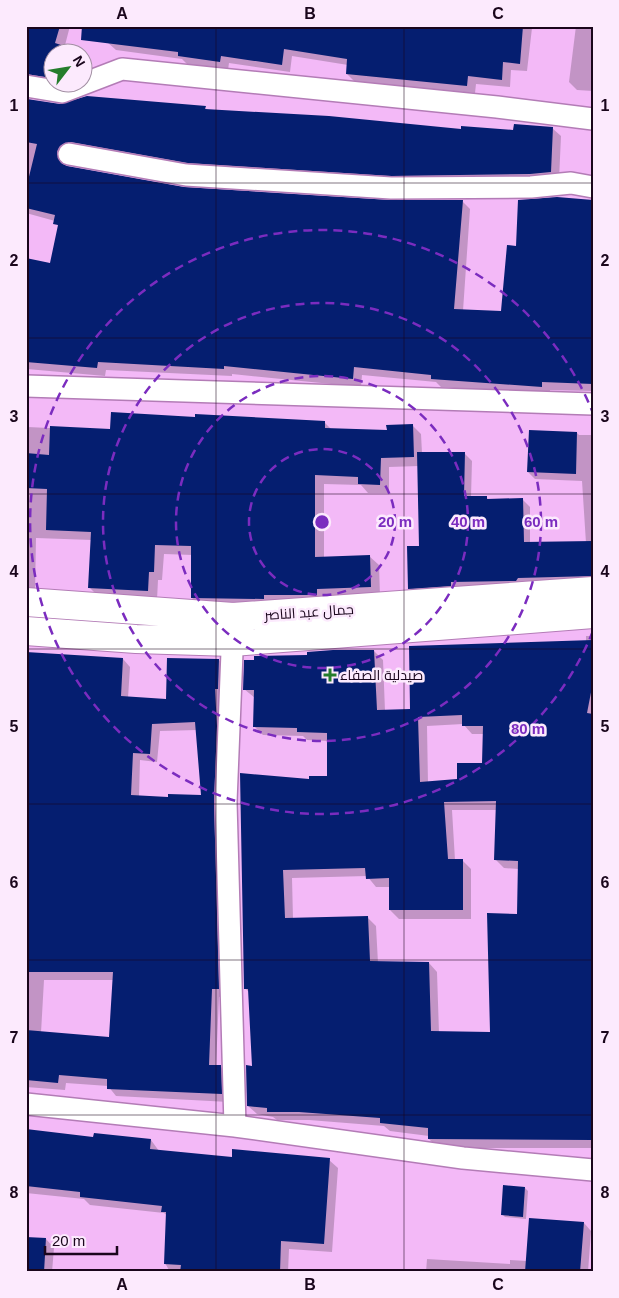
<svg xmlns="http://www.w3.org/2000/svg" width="619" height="1298" font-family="Helvetica,Cairo,sans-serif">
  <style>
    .shadow { fill: #0003; fill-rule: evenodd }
    .building { fill: #051e70; fill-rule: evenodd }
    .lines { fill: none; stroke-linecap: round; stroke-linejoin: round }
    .street-casing { stroke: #b37cb6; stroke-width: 24 }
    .secondary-casing { stroke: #b37cb6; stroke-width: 30 }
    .street { stroke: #fff; stroke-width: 21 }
    .secondary { stroke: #fff; stroke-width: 28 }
    .grid { fill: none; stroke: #1a061c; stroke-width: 1; stroke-opacity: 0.55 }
    .ring { fill: none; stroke: #7b2cbf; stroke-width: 2.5; stroke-dasharray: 9 6 }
    .poi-dot { fill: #257d2c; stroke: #fceafd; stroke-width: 2 }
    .labels { text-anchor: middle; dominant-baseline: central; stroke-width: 5; stroke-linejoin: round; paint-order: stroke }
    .street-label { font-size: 14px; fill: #1a061c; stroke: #fceafd }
    .poi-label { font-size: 14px; fill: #1a061c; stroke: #fceafd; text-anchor: start }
    .centre { fill: #7b2cbf; stroke: #fceafd; stroke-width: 2.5 }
    .ring-label { font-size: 15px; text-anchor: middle; font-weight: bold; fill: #7b2cbf; stroke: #fceafd; stroke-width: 5; stroke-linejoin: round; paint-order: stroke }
    .neatline { fill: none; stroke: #1a061c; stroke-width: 2 }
    .grid-label { font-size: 16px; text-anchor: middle; font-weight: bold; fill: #1a061c }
  </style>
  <rect width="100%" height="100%" fill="#f3b9f7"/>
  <path class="shadow" d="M 26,26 L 70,26 L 64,49 L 67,52 L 52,52 L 52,82 L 26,87 Z
    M 483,26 L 530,26 L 532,28 L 527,71 L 511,70 L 510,87 L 476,84 L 475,93 L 355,82 L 347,74 L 348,65 L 292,56 L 290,72 L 229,63 L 228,70 L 187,64 L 182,59 L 116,50 L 107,42 Z
    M 576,26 L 593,26 L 593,91 L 577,90 L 569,82 Z
    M 82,63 L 92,71 L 82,82 Z
    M 26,100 L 60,106 L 205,108 L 208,110 L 462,130 L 515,132 L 552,128 L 561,136 L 559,180 L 400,183 L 64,161 L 67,168 L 184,189 L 390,202 L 462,201 L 470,209 L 463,311 L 502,312 L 517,247 L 593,201 L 593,391 L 550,390 L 550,395 L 441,387 L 436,382 L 362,375 L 361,387 L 232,374 L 232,376 L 106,370 L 105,376 L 27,369 L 26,274 L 51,264 L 59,227 L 55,221 L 26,213 Z
    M 26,417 L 28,427 L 111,431 L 196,419 L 324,422 L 332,430 L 388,431 L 412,425 L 421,434 L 422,453 L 464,453 L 472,461 L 471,497 L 486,497 L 489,500 L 522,499 L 530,507 L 530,543 L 586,543 L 582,481 L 535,479 L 528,472 L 577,433 L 579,435 L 593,435 L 593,582 L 416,595 L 409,588 L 421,547 L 419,466 L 389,467 L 389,493 L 368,493 L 361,485 L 324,484 L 324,558 L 369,556 L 379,565 L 380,596 L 202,607 L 192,598 L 193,555 L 164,554 L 162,580 L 158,580 L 157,600 L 99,597 L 90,588 L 92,540 L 36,538 L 35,596 L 26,599 Z
    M 586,636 L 593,636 L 593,1148 L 438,1148 L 429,1139 L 429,1136 L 390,1131 L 384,1126 L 309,1120 L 277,1120 L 273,1117 L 257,1114 L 248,1106 L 254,1067 L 250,993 L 245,988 L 311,781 L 328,777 L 328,741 L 307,740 L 303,736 L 263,735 L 254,726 L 255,698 L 244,689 L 308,657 L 374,651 L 383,660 L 385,711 L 411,710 L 586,642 ZM 463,724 L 472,734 L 484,734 L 483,764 L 459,780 L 428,783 L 427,726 ZM 452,810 L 497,810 L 495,859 L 504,868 L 519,869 L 518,915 L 492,1034 L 439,1033 L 437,972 L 429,963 L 378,963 L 376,926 L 367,917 L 293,919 L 292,878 L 367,876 L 376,887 L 390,887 L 390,910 L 399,919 L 471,919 L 471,869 L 462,860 L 455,860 Z
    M 26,654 L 123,659 L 130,667 L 128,698 L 167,701 L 219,660 L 226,668 L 226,996 L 219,997 L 216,1066 L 220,1066 L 228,1074 L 229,1102 L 116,1096 L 108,1086 L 66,1083 L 65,1090 L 26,1087 ZM 197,730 L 202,796 L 169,798 L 139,796 L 140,760 L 157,762 L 160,731 ZM 44,980 L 113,980 L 110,1039 L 41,1033 Z
    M 26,1131 L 94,1138 L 151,1140 L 159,1151 L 233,1158 L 329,1160 L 338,1168 L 332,1252 L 289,1249 L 288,1272 L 170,1272 L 165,1263 L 168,1216 L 164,1213 L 90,1205 L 84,1199 L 26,1193 Z
    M 525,1188 L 528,1191 L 526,1219 L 505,1217 L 502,1214 Z
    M 584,1223 L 591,1231 L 588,1272 L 426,1272 L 427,1259 L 510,1264 L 510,1260 L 527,1261 Z
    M 46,1239 L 54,1248 L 52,1272 L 26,1272 Z"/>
  <path class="building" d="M 26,26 L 60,26 L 55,43 L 61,45 L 60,52 L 52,52 L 52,78 L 26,74 Z
    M 82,26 L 523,26 L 520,64 L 503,62 L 502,80 L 468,76 L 467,86 L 346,74 L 347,59 L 284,49 L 282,65 L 221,56 L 220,62 L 178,56 L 178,52 L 81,40 Z
    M 87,96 L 206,106 L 205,109 L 329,116 L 461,129 L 461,126 L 513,130 L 514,124 L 553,127 L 551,172 L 530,174 L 391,176 L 188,163 L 71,142 L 60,146 L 57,152 L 61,163 L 67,166 L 184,187 L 390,200 L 463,200 L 454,309 L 501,311 L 507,245 L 516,246 L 518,200 L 557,197 L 593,200 L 593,384 L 542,382 L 542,387 L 431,379 L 431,375 L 354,367 L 353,379 L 224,366 L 224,369 L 98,362 L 97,368 L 26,362 L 26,258 L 50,263 L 58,225 L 53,224 L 55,215 L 26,208 L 26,189 L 37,144 L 26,142 L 27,99 L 60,104 Z
    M 111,412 L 195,417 L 195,414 L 325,421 L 325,428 L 387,430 L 386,425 L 413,424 L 414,457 L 381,458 L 380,485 L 358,484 L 358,477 L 315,475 L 315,557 L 370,555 L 371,587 L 317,589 L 317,595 L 264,595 L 264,599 L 191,598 L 191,546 L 155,545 L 154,572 L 149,572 L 148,591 L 88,588 L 91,532 L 46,530 L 47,489 L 26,488 L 26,453 L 49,455 L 50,426 L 110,429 Z
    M 529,430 L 577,432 L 576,474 L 527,472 Z
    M 417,452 L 465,452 L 464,496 L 487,496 L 487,499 L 523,498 L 524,542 L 593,541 L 593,576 L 518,578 L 516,581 L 451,582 L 451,586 L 408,589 L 407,546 L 419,546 Z
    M 593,640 L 593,682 L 587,713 L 593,714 L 593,1140 L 428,1139 L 428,1128 L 380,1123 L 380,1118 L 299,1112 L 267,1112 L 267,1108 L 247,1106 L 246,1065 L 252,1066 L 248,989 L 244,989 L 240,773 L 309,779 L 309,776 L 327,776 L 327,733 L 297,732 L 297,728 L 253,727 L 254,690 L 243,690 L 244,660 L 254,660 L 254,656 L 307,655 L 307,652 L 333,650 L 374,650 L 377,710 L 410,709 L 409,646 ZM 462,715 L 462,726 L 483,726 L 482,763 L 457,763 L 457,779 L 420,782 L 418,717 ZM 496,801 L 494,860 L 518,861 L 517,914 L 487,913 L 490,1032 L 431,1031 L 429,962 L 370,961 L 368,916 L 285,918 L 283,870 L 365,868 L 366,879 L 389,878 L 389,910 L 463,910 L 463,859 L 448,859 L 444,802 Z
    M 26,652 L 123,658 L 121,696 L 166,699 L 167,658 L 219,659 L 218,689 L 215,689 L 217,726 L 214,802 L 219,989 L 212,989 L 209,1065 L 221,1065 L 222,1094 L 107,1089 L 107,1079 L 59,1075 L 58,1083 L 26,1080 L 26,1030 L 109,1037 L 113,972 L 26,972 ZM 195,722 L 201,795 L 168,794 L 168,797 L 131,795 L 133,753 L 150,754 L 152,724 Z
    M 26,1129 L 93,1137 L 94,1133 L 151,1139 L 150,1149 L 232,1157 L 232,1149 L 330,1158 L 324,1244 L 281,1241 L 280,1272 L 180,1272 L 181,1265 L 164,1264 L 166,1212 L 161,1212 L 162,1206 L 80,1197 L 80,1192 L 26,1186 Z
    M 503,1185 L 525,1187 L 523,1217 L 501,1215 Z
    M 529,1218 L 584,1222 L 580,1272 L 525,1272 Z
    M 26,1237 L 46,1238 L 44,1272 L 26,1272 Z"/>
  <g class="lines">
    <defs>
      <path id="street" d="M 26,86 L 62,92 L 122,69 L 497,107 L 593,119
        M 69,154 L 186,175 L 391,188 L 531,187 L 571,183 L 593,187
        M 26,386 L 593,404
        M 233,627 L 226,802 L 235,1126
        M 26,1104 L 235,1126 L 463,1158 L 593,1170"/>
      <path id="secondary" d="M 26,602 L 233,617 L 593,591
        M 26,631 L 136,639 L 232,642 L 593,614"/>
    </defs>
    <use href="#street" class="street-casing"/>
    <use href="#secondary" class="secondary-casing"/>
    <use href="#street" class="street"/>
    <use href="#secondary" class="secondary"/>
  </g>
  <path class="grid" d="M 216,26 L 216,1272M 404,26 L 404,1272M 26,183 L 593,183M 26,338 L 593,338M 26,494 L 593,494M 26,649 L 593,649M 26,804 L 593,804M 26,960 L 593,960M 26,1115 L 593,1115"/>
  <g class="ring">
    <circle cx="322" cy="522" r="73"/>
    <circle cx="322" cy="522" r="146"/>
    <circle cx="322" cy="522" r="219"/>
    <path d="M593 631A292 292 0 1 1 593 413"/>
  </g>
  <path class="poi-dot" d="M327.5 667.5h5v5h5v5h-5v5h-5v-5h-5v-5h5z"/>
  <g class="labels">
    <g class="street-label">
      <text transform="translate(309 612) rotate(-4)">جمال عبد الناصر</text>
    </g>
    <g class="poi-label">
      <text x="340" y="675">صيدلية الصفاء</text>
    </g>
  </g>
  <circle cx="322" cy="522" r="8" class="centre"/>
  <g class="ring-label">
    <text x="395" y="527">20 m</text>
    <text x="468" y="527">40 m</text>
    <text x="541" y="527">60 m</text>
    <text x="528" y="734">80 m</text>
  </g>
  <rect width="619" height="1298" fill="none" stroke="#fceafd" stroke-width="55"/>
  <g transform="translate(68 68) rotate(59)"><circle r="24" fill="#fceafd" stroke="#a28fa3"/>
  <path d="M0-4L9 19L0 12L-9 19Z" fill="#257d2c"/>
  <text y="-8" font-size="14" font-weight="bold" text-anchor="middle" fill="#1a061c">N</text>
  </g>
  <path d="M45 1246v8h72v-8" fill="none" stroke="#1a061c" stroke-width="2.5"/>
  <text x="52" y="1246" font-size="15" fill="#1a061c" stroke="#fceafd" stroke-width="4" paint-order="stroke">20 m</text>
  <rect x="28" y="28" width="564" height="1242" class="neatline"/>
  <g class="grid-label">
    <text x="122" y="19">A</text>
    <text x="310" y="19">B</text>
    <text x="498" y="19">C</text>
    <text x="14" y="111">1</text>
    <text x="605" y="111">1</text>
    <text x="14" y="266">2</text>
    <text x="605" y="266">2</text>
    <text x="14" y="422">3</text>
    <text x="605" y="422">3</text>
    <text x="14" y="577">4</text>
    <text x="605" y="577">4</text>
    <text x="14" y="732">5</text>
    <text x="605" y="732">5</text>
    <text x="14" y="888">6</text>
    <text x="605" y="888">6</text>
    <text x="14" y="1043">7</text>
    <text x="605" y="1043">7</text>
    <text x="14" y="1198">8</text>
    <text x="605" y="1198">8</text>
    <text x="122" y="1290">A</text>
    <text x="310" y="1290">B</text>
    <text x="498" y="1290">C</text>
  </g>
</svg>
